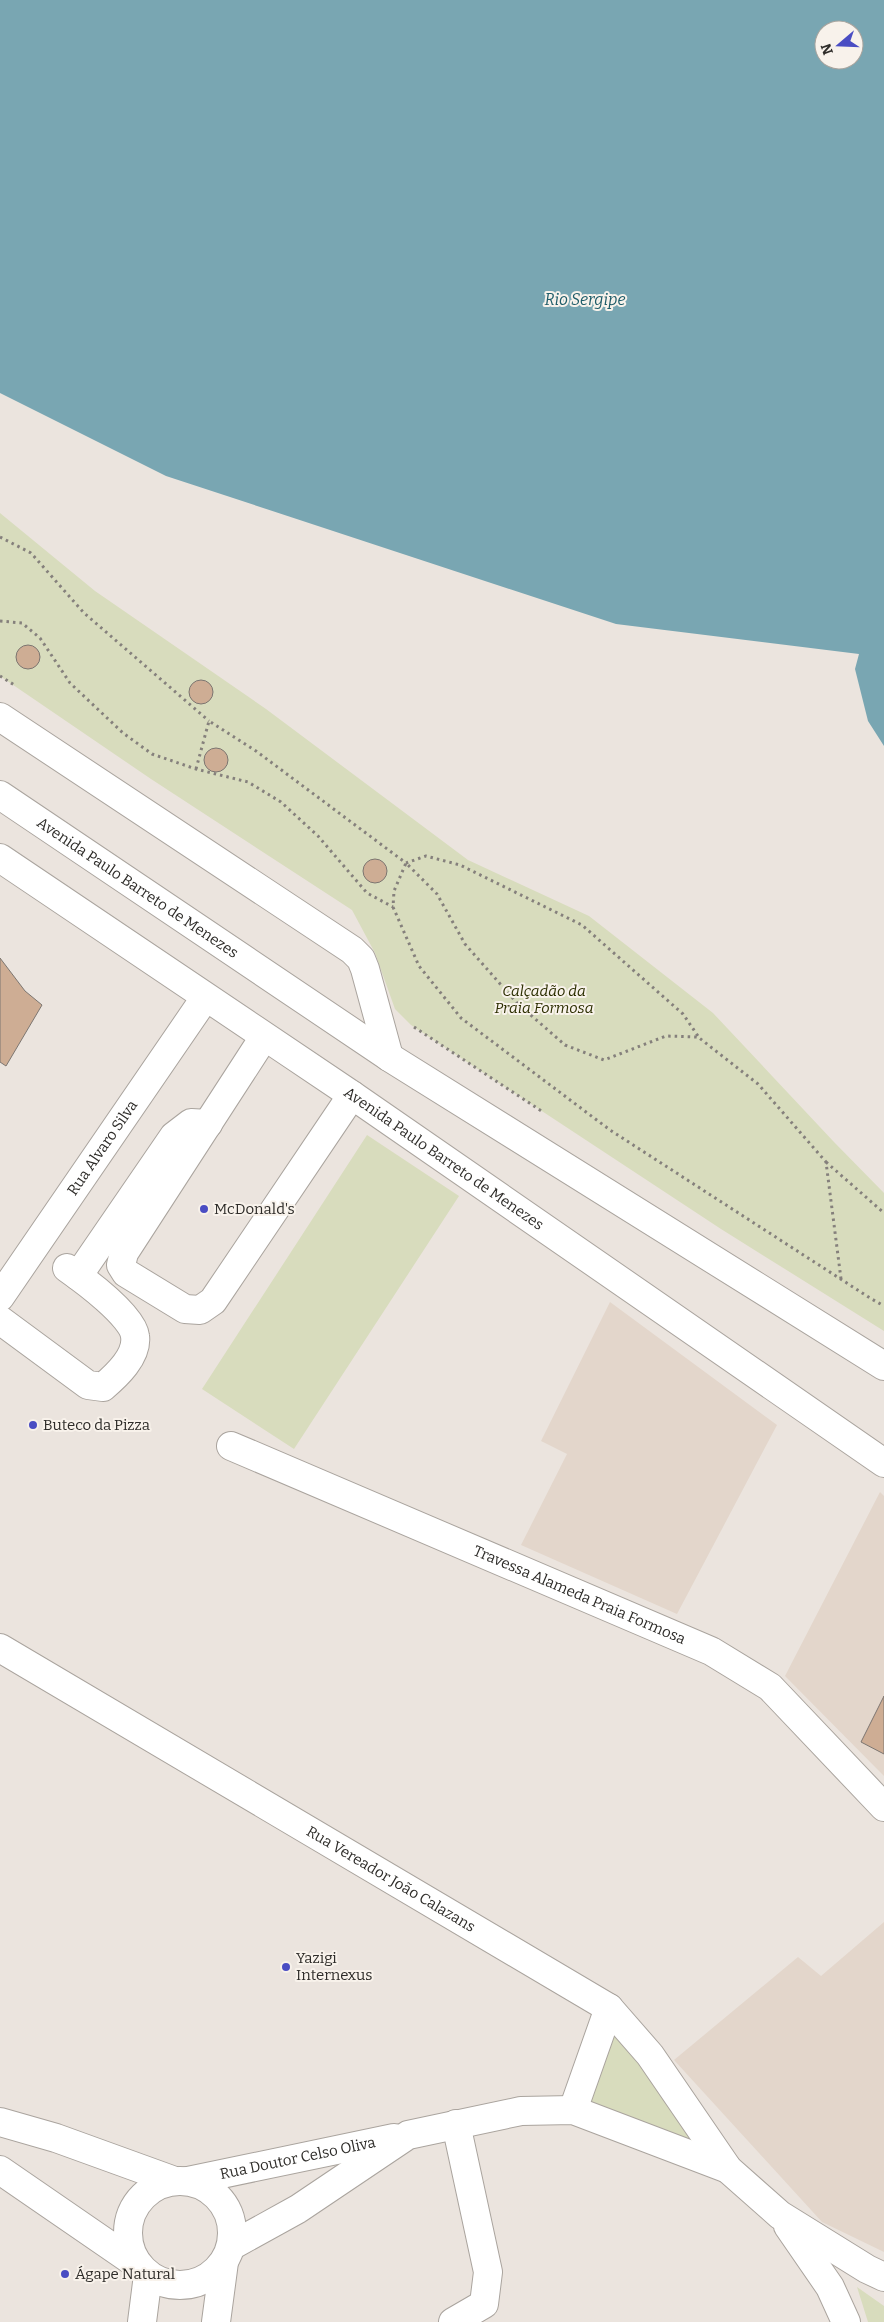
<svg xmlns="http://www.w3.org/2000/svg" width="884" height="2322" font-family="Bitter,serif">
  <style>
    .built { fill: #e3d6cb }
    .green { fill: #d8dcbd }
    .water { fill: #79a6b2; fill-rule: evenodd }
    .building { fill: #cead94; stroke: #7c7671 }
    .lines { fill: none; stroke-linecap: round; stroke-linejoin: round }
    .minor-casing { stroke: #aaa49e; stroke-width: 30 }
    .major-casing { stroke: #aaa49e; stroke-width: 30 }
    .path { stroke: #85807c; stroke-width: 3; stroke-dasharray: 2.5 4; stroke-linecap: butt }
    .minor { stroke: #fff; stroke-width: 28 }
    .major { stroke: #fff; stroke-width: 28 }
    .poi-dot { fill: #4a4dc3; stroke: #f8f2eb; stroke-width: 2 }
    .labels { text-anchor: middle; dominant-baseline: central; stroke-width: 4; stroke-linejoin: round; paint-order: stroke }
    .street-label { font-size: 15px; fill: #2e2c29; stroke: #f8f2eb }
    .park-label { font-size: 15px; font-style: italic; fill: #2c2e00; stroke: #f8f2eb }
    .poi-label { font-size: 15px; fill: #2e2c29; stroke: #f8f2eb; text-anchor: start }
    .water-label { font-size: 16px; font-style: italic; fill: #1d5b68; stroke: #f8f2eb }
  </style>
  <rect width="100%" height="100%" fill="#ebe4de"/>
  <path class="built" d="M 610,1302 L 777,1425 L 677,1614 L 521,1545 L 567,1454 L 541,1441 Z
    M 880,1492 L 884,1496 L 884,1776 L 785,1676 Z
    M 884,1922 L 884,2252 L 822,2222 L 674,2060 L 798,1957 L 821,1976 Z"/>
  <path class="green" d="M 0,513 L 95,591 L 266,709 L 468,860 L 589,916 L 713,1013 L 834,1142 L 884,1193 L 884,1331 L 721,1229 L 411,1025 L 395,1009 L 375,953 L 352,910 L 151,779 L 0,676 Z
    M 367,1135 L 459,1196 L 294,1449 L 202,1389 Z
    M 616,2031 L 700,2143 L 588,2102 Z
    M 857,2287 L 884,2306 L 884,2322 L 868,2322 Z"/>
  <path class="water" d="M 0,0 L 884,0 L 884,746 L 868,721 L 855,669 L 859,654 L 616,624 L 166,476 L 0,393 ZM 824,30 L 854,30 L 854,60 L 824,60 Z"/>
  <path class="building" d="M16 657a12 12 0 1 1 24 0a12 12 0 1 1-24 0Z
    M189 692a12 12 0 1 1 24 0a12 12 0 1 1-24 0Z
    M204 760a12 12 0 1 1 24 0a12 12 0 1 1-24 0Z
    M363 871a12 12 0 1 1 24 0a12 12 0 1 1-24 0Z
    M 0,958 L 25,991 L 42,1005 L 6,1066 L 0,1062 Z
    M 884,1696 L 884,1754 L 861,1742 Z"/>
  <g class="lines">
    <defs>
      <g id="minor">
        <path d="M 0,717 L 352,950 L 361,959 L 365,969 L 389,1057"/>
        <path d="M 264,1037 L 124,1253 L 121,1265 L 126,1273 L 185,1309 L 200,1310 L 213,1301 L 352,1095"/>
        <path d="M 78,1276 L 174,1136 L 191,1123 L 208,1124"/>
        <path id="s1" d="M 0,1297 L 205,998"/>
        <path d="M 0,1320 L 88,1385 L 103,1387 C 116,1376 138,1356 135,1336 C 133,1316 84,1280 67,1268"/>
        <path id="s2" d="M 231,1446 L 711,1651 L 770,1687 L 884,1807"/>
        <path id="s3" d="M 0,1648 L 609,2008 L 650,2055 L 728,2169 L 780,2215 L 867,2269 L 884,2277"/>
        <path d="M 573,2110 L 609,2008"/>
        <path d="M 0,2122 L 56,2138 L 172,2180"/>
        <path d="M 0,2170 L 138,2265"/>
        <circle cx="180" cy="2233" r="52"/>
        <path id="s4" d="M 188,2181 L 394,2138"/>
        <path d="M 788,2226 L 830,2287 L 846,2322"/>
        <path d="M 231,2246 L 298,2209 L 408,2135 L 521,2111 L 573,2110 L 728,2169"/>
        <path d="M 142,2322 L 148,2275"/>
        <path d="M 216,2322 L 224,2262"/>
        <path d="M 453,2322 L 484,2304 L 488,2272 L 456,2124"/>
      </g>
      <g id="major">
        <path id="s5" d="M 0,795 L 389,1057 L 884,1366"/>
        <path id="s6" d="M 0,858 L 352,1095 L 884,1463"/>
      </g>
    </defs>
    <use href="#minor" class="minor-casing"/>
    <use href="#major" class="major-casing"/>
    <path class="path" d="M 0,537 L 31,553 L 84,613 L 209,721
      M 0,621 L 22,623 L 40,638 L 70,683 L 123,733 L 152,754 L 196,769 L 248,782 L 281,802 L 318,836 L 367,893 L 393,907
      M 0,676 L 16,686
      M 196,769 L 209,721 L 256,751 L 406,863 L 426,856 L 460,865 L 582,925 L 683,1014 L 698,1036
      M 414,1027 L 543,1112
      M 826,1162 L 884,1213
      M 841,1279 L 826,1162 L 758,1084 L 698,1037 L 666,1036 L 604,1060 L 565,1045 L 517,1003 L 465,944 L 437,894 L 406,863 L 394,891 L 393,907 L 419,966 L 461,1018 L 610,1130 L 870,1298 L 884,1306"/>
    <use href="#minor" class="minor"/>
    <use href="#major" class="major"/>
  </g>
  <g class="poi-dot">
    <circle cx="204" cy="1209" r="5"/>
    <circle cx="33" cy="1425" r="5"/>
    <circle cx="286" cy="1967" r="5"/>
    <circle cx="65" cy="2274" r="5"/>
  </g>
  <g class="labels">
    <g class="street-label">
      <text stroke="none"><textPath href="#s5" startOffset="166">Avenida Paulo Barreto de Menezes</textPath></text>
      <text stroke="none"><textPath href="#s1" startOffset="181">Rua Alvaro Silva</textPath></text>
      <text stroke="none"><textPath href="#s6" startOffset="536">Avenida Paulo Barreto de Menezes</textPath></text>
      <text stroke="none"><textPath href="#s2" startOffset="379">Travessa Alameda Praia Formosa</textPath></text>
      <text stroke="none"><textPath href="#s3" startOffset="454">Rua Vereador João Calazans</textPath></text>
      <text stroke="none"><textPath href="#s4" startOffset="112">Rua Doutor Celso Oliva</textPath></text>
    </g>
    <g class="park-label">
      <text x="544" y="991">Calçadão da<tspan x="544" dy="17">Praia Formosa</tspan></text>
    </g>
    <g class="poi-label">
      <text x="214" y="1209">McDonald's</text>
      <text x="43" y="1425">Buteco da Pizza</text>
      <text x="296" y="1958">Yazigi<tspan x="296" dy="17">Internexus</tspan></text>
      <text x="75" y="2274">Ágape Natural</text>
    </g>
    <g class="water-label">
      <text x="585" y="299">Rio Sergipe</text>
    </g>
  </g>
  <g transform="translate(839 45) rotate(251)"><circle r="24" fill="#f8f2eb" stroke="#a7a39d"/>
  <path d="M0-4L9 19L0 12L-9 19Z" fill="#4a4dc3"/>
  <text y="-8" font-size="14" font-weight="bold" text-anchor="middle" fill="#2e2c29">N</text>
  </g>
</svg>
